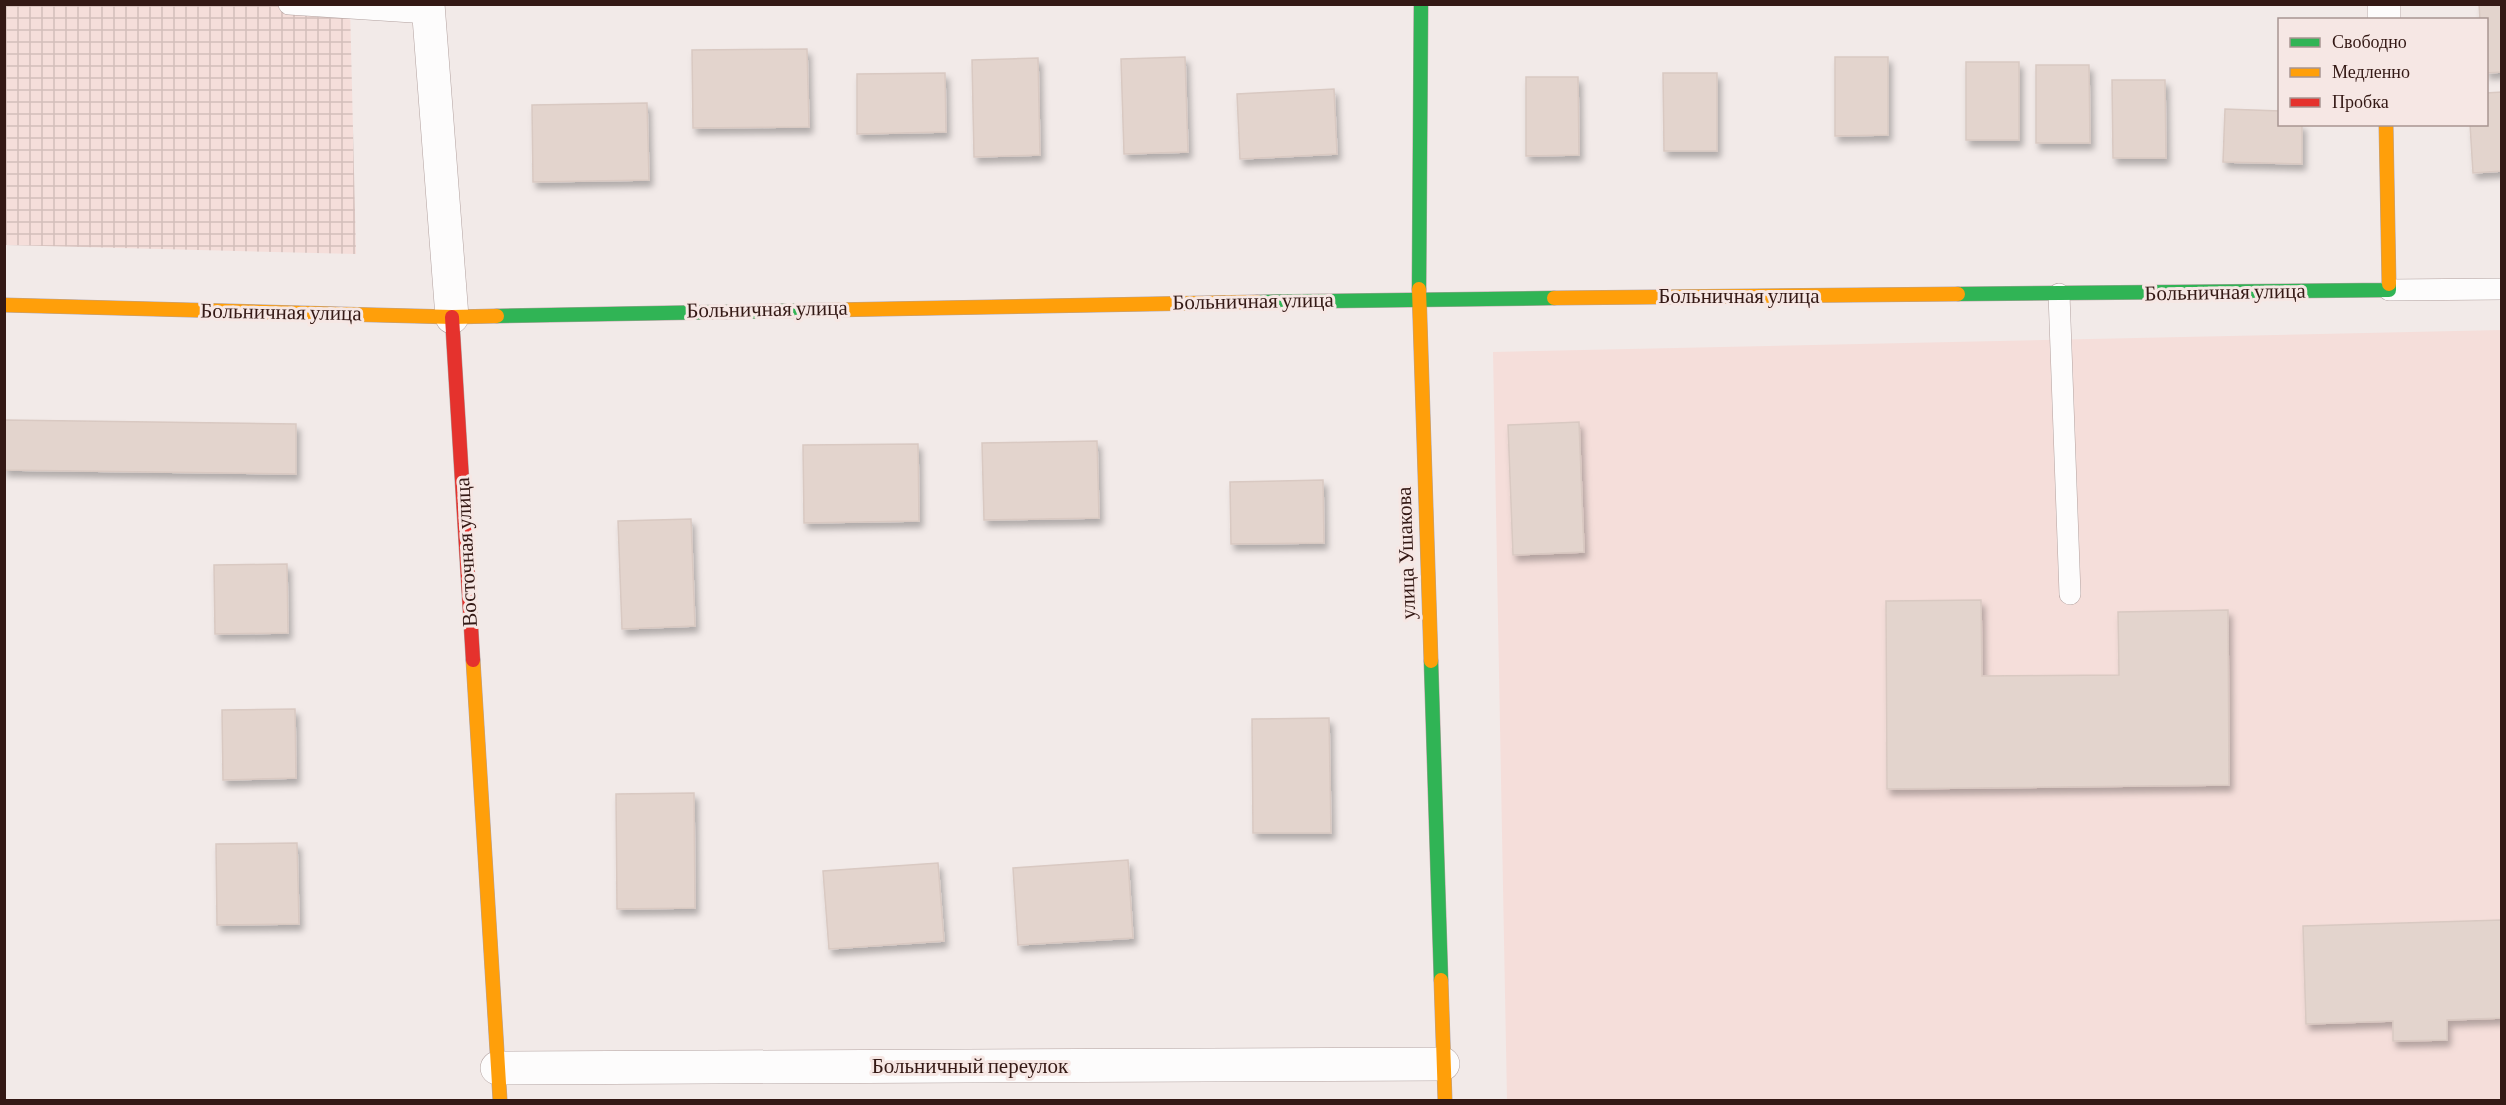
<svg xmlns="http://www.w3.org/2000/svg" width="2506" height="1105" font-family="'Crimson Pro',serif">
  <style>
    .built { fill: #f5deda }
    .industrial { fill: url(#industrial-grid) }
    .building { fill: #e3d4cd; stroke: #d9c9c2; stroke-width: 1.5; filter: url(#shadow) }
    .lines { fill: none; stroke-linecap: round; stroke-linejoin: round }
    .lane-casing { stroke: #b2a19f; stroke-width: 22 }
    .street-casing { stroke: #b2a19f; stroke-width: 34 }
    .fast-casing { stroke: #b2a19f; stroke-width: 15 }
    .slow-casing { stroke: #b2a19f; stroke-width: 15 }
    .jam-casing { stroke: #b2a19f; stroke-width: 15 }
    .lane { stroke: #fdfcfc; stroke-width: 21 }
    .street { stroke: #fdfcfc; stroke-width: 33 }
    .fast { stroke: #30b455; stroke-width: 14 }
    .slow { stroke: #ff9f0a; stroke-width: 14 }
    .jam { stroke: #e5322d; stroke-width: 14 }
    .labels { text-anchor: middle; dominant-baseline: central; stroke-width: 6; stroke-linejoin: round; paint-order: stroke }
    .street-label { font-size: 21px; fill: #341915; stroke: #f6e7e4 }
  </style>
  <defs>
    <pattern id="industrial-grid" width="8" height="8" patternUnits="userSpaceOnUse" patternTransform="scale(1.5)"><rect width="8" height="8" fill="#f5deda"/><path d="M0 4h8M4 0v8" fill="none" stroke="#d3beba"/></pattern>
    <filter id="shadow"><feDropShadow dx="3.5" dy="6" stdDeviation="3" flood-color="#0004"/></filter>
  </defs>
  <rect width="100%" height="100%" fill="#f2eae8"/>
  <path class="built" d="M 2501,330 L 2501,1100 L 1507,1100 L 1493,352 Z"/>
  <path class="industrial" d="M 5,5 L 350,5 L 356,254 L 5,245 Z"/>
  <path class="building" d="M 2479,4 L 2502,4 L 2502,72 L 2486,73 L 2486,20 L 2480,20 Z
    M 807,49 L 809,127 L 693,128 L 692,50 Z
    M 1185,57 L 1188,152 L 1124,154 L 1121,59 Z
    M 1835,57 L 1888,57 L 1888,135 L 1835,136 Z
    M 1038,58 L 1040,155 L 974,157 L 972,60 Z
    M 1966,62 L 2019,62 L 2019,140 L 1966,140 Z
    M 2036,65 L 2089,65 L 2090,143 L 2036,143 Z
    M 945,73 L 946,132 L 857,134 L 857,74 Z
    M 1663,73 L 1717,73 L 1717,151 L 1664,151 Z
    M 1526,77 L 1578,77 L 1579,155 L 1526,156 Z
    M 2112,80 L 2165,80 L 2166,158 L 2113,158 Z
    M 1334,89 L 1337,154 L 1240,159 L 1237,94 Z
    M 2502,92 L 2502,171 L 2473,173 L 2470,124 L 2486,124 L 2486,93 Z
    M 647,103 L 649,180 L 533,182 L 532,105 Z
    M 2225,109 L 2280,111 L 2280,124 L 2302,124 L 2302,164 L 2223,162 Z
    M 4,420 L 296,424 L 296,474 L 4,470 Z
    M 1579,422 L 1584,552 L 1513,555 L 1508,425 Z
    M 1097,441 L 1099,518 L 984,520 L 982,443 Z
    M 918,444 L 919,521 L 804,523 L 803,445 Z
    M 1323,480 L 1324,543 L 1231,544 L 1230,482 Z
    M 691,519 L 695,626 L 622,629 L 618,521 Z
    M 287,564 L 288,633 L 215,634 L 214,565 Z
    M 1981,600 L 1982,676 L 2119,675 L 2118,612 L 2228,610 L 2229,785 L 1887,789 L 1886,601 Z
    M 295,709 L 296,778 L 223,780 L 222,710 Z
    M 1329,718 L 1331,833 L 1253,833 L 1252,719 Z
    M 694,793 L 695,908 L 617,909 L 616,794 Z
    M 297,843 L 299,924 L 217,925 L 216,844 Z
    M 1128,860 L 1133,938 L 1018,945 L 1013,868 Z
    M 938,863 L 944,941 L 829,949 L 823,871 Z
    M 2502,920 L 2502,1018 L 2447,1020 L 2447,1040 L 2393,1041 L 2393,1021 L 2306,1024 L 2303,926 Z"/>
  <g class="lines">
    <defs>
      <path id="lane" d="M 289,4 L 428,13
        M 2389,290 L 2502,289
        M 2059,294 L 2070,594"/>
      <path id="street" d="M 428,4 L 452,317
        M 2384,4 L 2384,20
        M 497,1068 L 1443,1064"/>
      <path id="fast" d="M 1419,289 L 1421,4
        M 1958,294 L 2389,290 L 2389,284
        M 1257,302 L 1554,298
        M 497,316 L 829,310
        M 1431,661 L 1441,980"/>
      <path id="slow" d="M 2386,124 L 2389,284
        M 1419,289 L 1431,661
        M 1554,298 L 1958,294
        M 4,305 L 452,317 L 497,316
        M 829,310 L 1257,302
        M 473,660 L 500,1100
        M 1441,980 L 1445,1100"/>
      <path id="jam" d="M 452,317 L 473,660"/>
    </defs>
    <use href="#lane" class="lane-casing"/>
    <use href="#street" class="street-casing"/>
    <use href="#fast" class="fast-casing"/>
    <use href="#slow" class="slow-casing"/>
    <use href="#jam" class="jam-casing"/>
    <use href="#lane" class="lane"/>
    <use href="#street" class="street"/>
    <use href="#fast" class="fast"/>
    <use href="#slow" class="slow"/>
    <use href="#jam" class="jam"/>
  </g>
  <g class="labels">
    <g class="street-label">
      <text transform="translate(2225 292) rotate(-1)">Больничная улица</text>
      <text x="1739" y="296">Больничная улица</text>
      <text transform="translate(1253 301) rotate(-1)">Больничная улица</text>
      <text transform="translate(767 309) rotate(-1)">Больничная улица</text>
      <text transform="translate(281 312) rotate(1)">Больничная улица</text>
      <text transform="translate(466 552) rotate(-93)">Восточная улица</text>
      <text transform="translate(1406 553) rotate(-92)">улица Ушакова</text>
      <text x="970" y="1066">Больничный переулок</text>
    </g>
  </g>
  <rect width="2506" height="1105" fill="none" stroke="#341915" stroke-width="12"/>
  <rect x="2278" y="18" width="210" height="108" fill="#f6e7e4" stroke="#a89591" stroke-width="1.5"/>
  <rect x="2290" y="38" width="30" height="9" fill="#30b455" stroke="#a89591" stroke-width="1.5"/>
  <text x="2332" y="48" font-size="18" fill="#341915">Свободно</text>
  <rect x="2290" y="68" width="30" height="9" fill="#ff9f0a" stroke="#a89591" stroke-width="1.5"/>
  <text x="2332" y="78" font-size="18" fill="#341915">Медленно</text>
  <rect x="2290" y="98" width="30" height="9" fill="#e5322d" stroke="#a89591" stroke-width="1.5"/>
  <text x="2332" y="108" font-size="18" fill="#341915">Пробка</text>
</svg>
